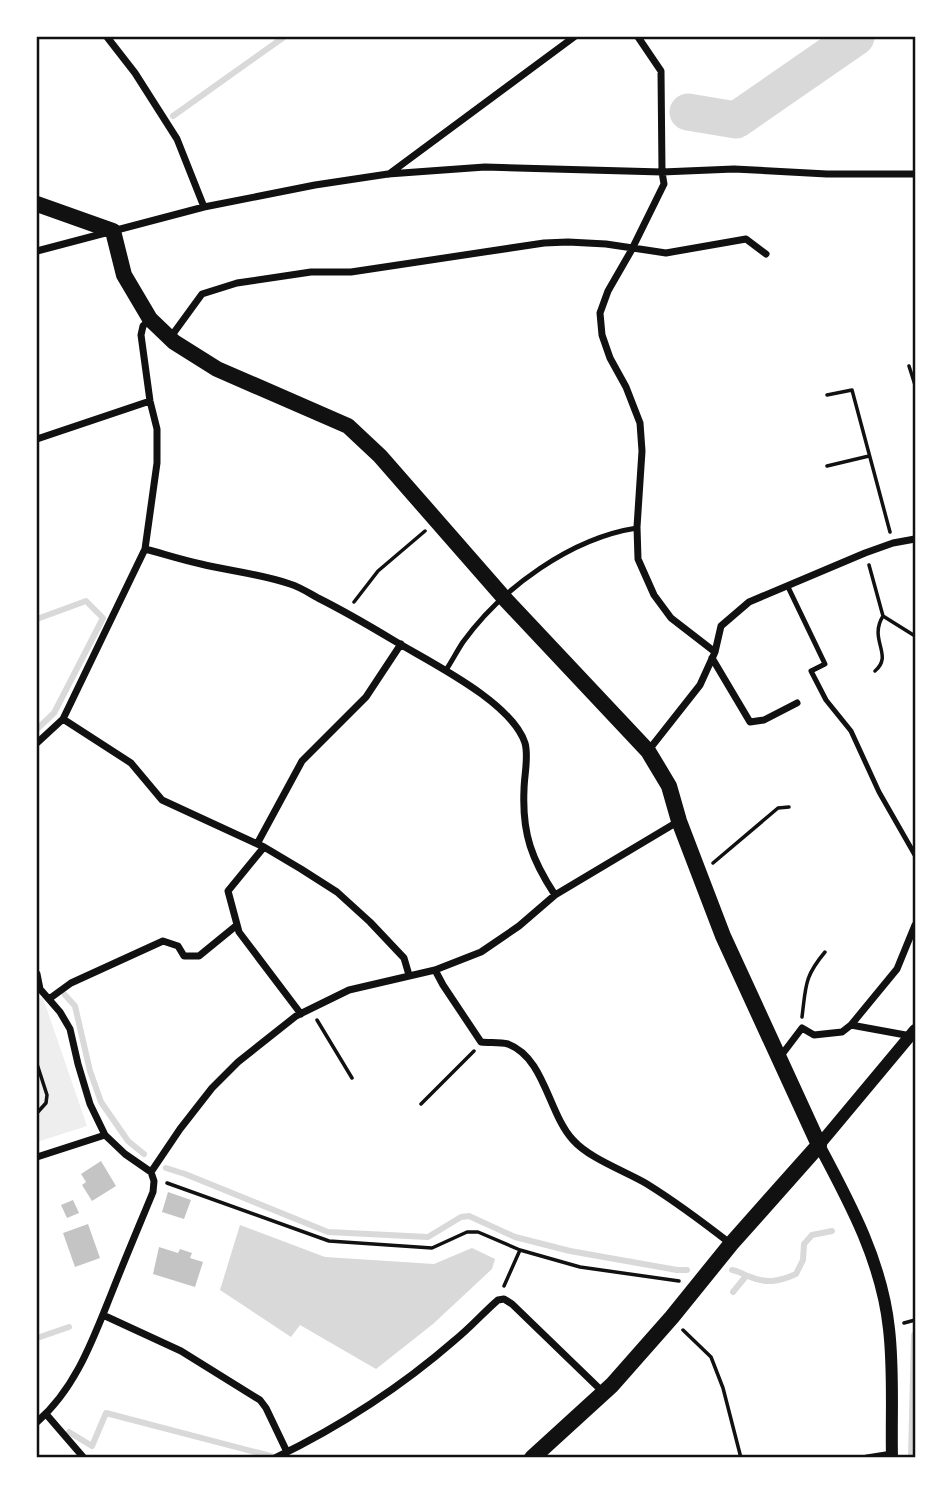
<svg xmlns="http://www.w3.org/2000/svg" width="952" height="1495" font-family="'Space Grotesk',sans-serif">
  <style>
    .green { fill: #eee }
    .water { fill: #d9d9d9 }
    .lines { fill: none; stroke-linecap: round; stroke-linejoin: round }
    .stream { stroke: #d9d9d9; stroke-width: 6 }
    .river { stroke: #d9d9d9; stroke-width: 37 }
    .building { fill: #c4c4c4 }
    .path { stroke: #111; stroke-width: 3.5 }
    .service { stroke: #111; stroke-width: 5 }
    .minor { stroke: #111; stroke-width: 7 }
    .tertiary { stroke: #111; stroke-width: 12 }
    .primary { stroke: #111; stroke-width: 16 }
    .neatline { fill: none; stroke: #111; stroke-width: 2.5 }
  </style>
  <rect width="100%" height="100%" fill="#fff"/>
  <path class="green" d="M 37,998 L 43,998 L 87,1126 L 37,1142 Z"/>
  <path class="water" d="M 240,1225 L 325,1257 L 434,1264 L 472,1248 L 495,1259 L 492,1269 L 433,1324 L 376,1369 L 300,1325 L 291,1337 L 220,1290 Z"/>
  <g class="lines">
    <path class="stream" d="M 173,116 L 284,37
      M 37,619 L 86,601 L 103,618 L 54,713 L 37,729
      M 65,995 L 75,1006 L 90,1071 L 101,1102 L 128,1141 L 144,1154
      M 166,1168 L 185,1174 L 328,1232 L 428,1237 L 461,1217 L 469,1216 L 515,1237 L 570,1251 L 677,1270 L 687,1270
      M 732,1270 C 739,1271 742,1274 748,1276 C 766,1284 778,1282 796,1274 L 803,1260 L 804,1244 L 812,1235 L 832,1231
      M 733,1292 L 746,1276
      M 37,1338 L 69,1327
      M 69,1432 L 92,1446 L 106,1413 L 278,1458
      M 911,1458 L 914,1335 L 915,1335"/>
    <path class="river" d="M 688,112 L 736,120 L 856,37"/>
  </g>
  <path class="building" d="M 101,1161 L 116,1186 L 92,1201 L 82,1185 L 86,1182 L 81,1174 Z
    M 168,1192 L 191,1200 L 184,1219 L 162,1212 Z
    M 73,1200 L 79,1213 L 67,1218 L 61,1205 Z
    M 88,1224 L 100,1258 L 75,1267 L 63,1233 Z
    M 159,1247 L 178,1253 L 180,1249 L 192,1253 L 190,1258 L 203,1262 L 195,1287 L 153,1274 Z"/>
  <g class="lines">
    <path class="path" d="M 909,366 L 915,385
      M 827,395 L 852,390 L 890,532
      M 827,466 L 869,456
      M 869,565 L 883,616 C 868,640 894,655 875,671
      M 354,602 L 378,571 L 425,531
      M 883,616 L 915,636
      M 713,863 L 778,808 L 789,807
      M 802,1017 C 806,986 804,977 825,952
      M 317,1020 L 352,1078
      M 37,1064 L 47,1095 L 46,1103 L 37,1113
      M 421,1104 L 474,1051
      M 167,1183 L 329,1241 L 432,1248 L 467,1232 L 478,1232 L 520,1250
      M 504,1286 L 520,1250 L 580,1267 L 679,1281
      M 904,1323 L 915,1320
      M 683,1330 L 711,1357 L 723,1388 L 741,1458"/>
    <path class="service" d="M 788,587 L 825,664 L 811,671 L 826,700 L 851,731 L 879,792 L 915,855
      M 446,670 C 452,661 457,651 463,642 C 502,588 571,538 637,528"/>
    <path class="minor" d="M 107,37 L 135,73 L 177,139 L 204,207
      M 638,37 L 661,71 L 662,172 L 664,184 L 631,251 L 608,291 L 600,313 L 602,335 L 610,358 L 626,387 L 640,423 L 642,451 L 637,527 L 638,559 L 654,595 L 671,618 L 715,652
      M 389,174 L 574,37
      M 37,251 L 204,207 L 315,185 L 388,174 L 485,167 L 662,172 L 734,169 L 827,174 L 915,174
      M 170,338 L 202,294 L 237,283 L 311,272 L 351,272 L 544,243 L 568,242 L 606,244 L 666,253 L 746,239 L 766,254
      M 37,439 L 150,401
      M 145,549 C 164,554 182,560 201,564 C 230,571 261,574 290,584 C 300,587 309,593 318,598 C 344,611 368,625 393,640 C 429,662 511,701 525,743 C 529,757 524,776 524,790 C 522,834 532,860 555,895
      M 712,658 L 750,722 L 764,720 L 797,703
      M 63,719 L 131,763 L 162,800 L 264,847 L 301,869 L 337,892 L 370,922 L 404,958 L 409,975
      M 37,743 L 63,719 L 145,549 L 157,463 L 157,429 L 150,401 L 141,335 L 143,326 L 150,319
      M 648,751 L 700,685 L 715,652 L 721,626 L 749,602 L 865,553 L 893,543 L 915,539
      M 257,844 L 302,761 L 366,697 L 401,644
      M 264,847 L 228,891 L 239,932 L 301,1014
      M 435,970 L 443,985 L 481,1042 C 489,1043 500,1042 508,1044 C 545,1058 548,1113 573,1140 C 590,1159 625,1171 647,1184 C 676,1202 704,1223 731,1244
      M 37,974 L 40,989 L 60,1012 L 70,1029 L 78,1064 L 90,1104 L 105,1135 L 125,1154 L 151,1172 L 154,1181 L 153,1192 C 139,1226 125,1259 112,1292 C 93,1339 76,1388 37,1422
      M 49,999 L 71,983 L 163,941 L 178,946 L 184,956 L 199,956 L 237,925
      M 851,1025 L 911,1036
      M 780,1057 L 802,1028 L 814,1035 L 842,1032 L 851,1025 L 897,969 L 915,925
      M 37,1157 L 105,1135
      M 151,1172 L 180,1129 L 212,1088 L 238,1062 L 296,1016 L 349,990 L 435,970 L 481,952 L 519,926 L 555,895 L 679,821
      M 103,1315 L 181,1351 L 260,1400 L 266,1408 L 287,1452
      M 46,1414 L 84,1458
      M 275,1458 C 339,1427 401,1387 455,1340 C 470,1328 483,1313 498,1300 L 504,1299 L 512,1304 L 604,1393
      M 867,1458 L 892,1454"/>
    <path class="tertiary" d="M 892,1458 C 891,1415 894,1372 889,1329 C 882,1262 850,1203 819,1145 L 915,1030"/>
    <path class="primary" d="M 37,204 L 113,231 L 124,275 L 150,319 L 174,342 L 217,369 L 348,426 L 380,456 L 506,600 L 648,751 L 669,786 L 679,821 L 723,936 L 819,1145 L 731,1244 L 672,1317 L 612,1385 L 532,1458"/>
  </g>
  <rect width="952" height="1495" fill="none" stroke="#ffffff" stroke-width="77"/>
  <rect x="38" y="38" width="876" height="1418" class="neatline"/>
</svg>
